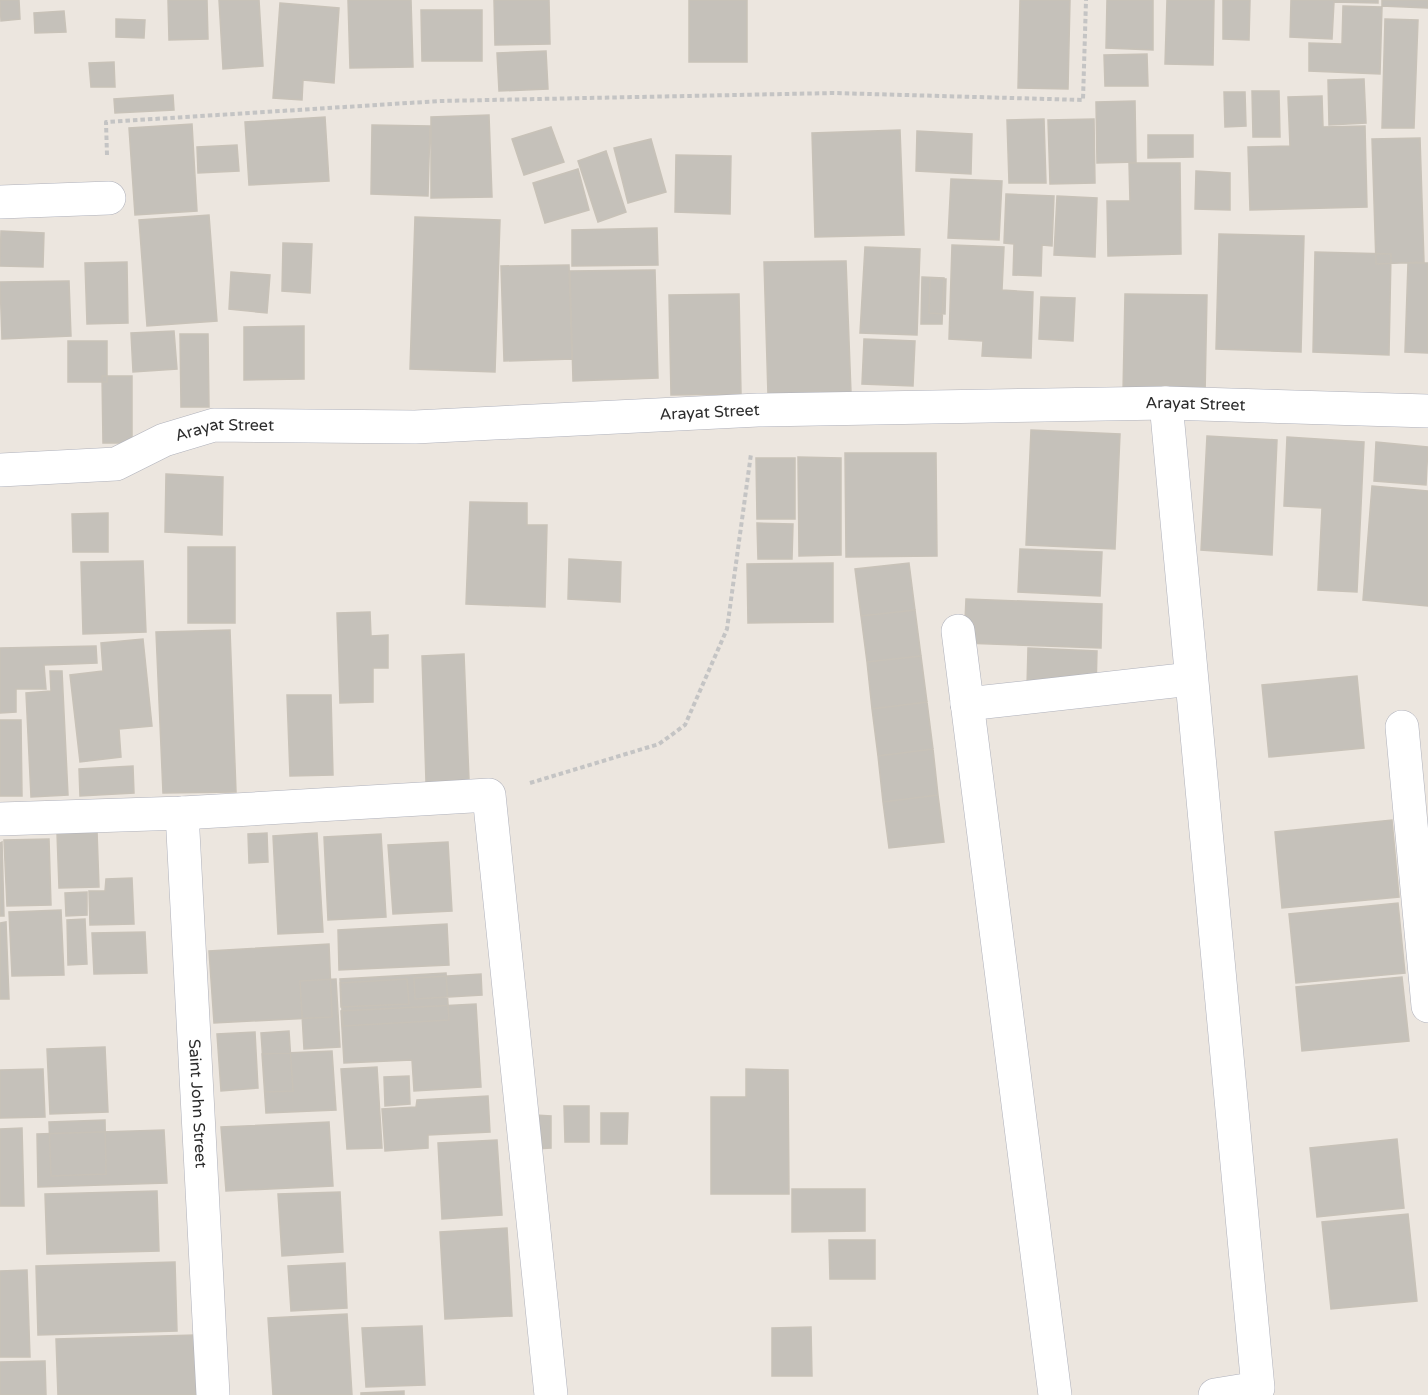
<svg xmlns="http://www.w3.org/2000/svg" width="1428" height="1395" font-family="'Varela Round',sans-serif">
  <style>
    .building { fill: #c5c1ba; stroke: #c8c2b8; stroke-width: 1.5 }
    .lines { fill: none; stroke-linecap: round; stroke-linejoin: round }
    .minor-casing { stroke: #afb1bb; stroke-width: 34 }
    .path { stroke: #c4c4c4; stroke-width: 4; stroke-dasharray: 4.5 3; stroke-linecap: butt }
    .minor { stroke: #fff; stroke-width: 33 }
    .labels { text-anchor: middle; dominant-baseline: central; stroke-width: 6; stroke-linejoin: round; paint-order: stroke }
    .street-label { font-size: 16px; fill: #2c2c2c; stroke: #fff }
  </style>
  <rect width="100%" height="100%" fill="#ece6df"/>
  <path class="building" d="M 0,0 L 19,0 L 20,19 L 1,21 Z
    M 168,0 L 207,0 L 208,39 L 169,40 Z
    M 219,0 L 259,0 L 263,66 L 223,69 Z
    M 348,0 L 411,0 L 413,67 L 350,68 Z
    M 494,0 L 549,0 L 550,44 L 495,45 Z
    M 689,0 L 747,0 L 747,62 L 689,62 Z
    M 1020,0 L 1070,0 L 1068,89 L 1018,88 Z
    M 1107,0 L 1153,0 L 1153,50 L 1106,48 Z
    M 1167,0 L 1214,0 L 1213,65 L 1165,64 Z
    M 1223,0 L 1250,0 L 1249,40 L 1223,39 Z
    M 1291,0 L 1378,0 L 1378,3 L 1334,2 L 1332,39 L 1290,37 Z
    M 1382,0 L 1428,0 L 1428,8 L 1382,6 Z
    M 280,3 L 339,8 L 334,83 L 303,80 L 302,100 L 273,98 Z
    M 1343,6 L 1382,7 L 1380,74 L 1309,71 L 1309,43 L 1342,44 Z
    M 421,10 L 482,10 L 482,61 L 422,61 Z
    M 64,11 L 66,32 L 35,33 L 34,13 Z
    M 116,19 L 145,20 L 144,38 L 116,37 Z
    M 1385,19 L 1418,20 L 1414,128 L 1382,128 Z
    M 546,51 L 548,89 L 499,91 L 497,53 Z
    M 1147,54 L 1148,86 L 1105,86 L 1104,55 Z
    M 114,62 L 115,87 L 91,87 L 89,63 Z
    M 1364,79 L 1366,123 L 1329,125 L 1328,80 Z
    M 1252,91 L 1279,91 L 1280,137 L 1253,137 Z
    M 1224,92 L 1245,92 L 1246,126 L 1225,127 Z
    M 173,95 L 174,110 L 115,113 L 114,99 Z
    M 1322,96 L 1323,127 L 1365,126 L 1367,207 L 1250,210 L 1248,147 L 1290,146 L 1288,97 Z
    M 1135,101 L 1136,162 L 1097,163 L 1096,102 Z
    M 489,115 L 492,197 L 431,198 L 431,117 Z
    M 325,117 L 329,181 L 249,185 L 245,122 Z
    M 1044,119 L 1046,183 L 1009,183 L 1007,120 Z
    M 1094,119 L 1095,183 L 1050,184 L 1048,120 Z
    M 192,124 L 197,211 L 135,215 L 129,128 Z
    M 372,125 L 430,126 L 428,196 L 371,194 Z
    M 551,127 L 564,162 L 524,175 L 512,139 Z
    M 900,130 L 904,235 L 815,237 L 812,133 Z
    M 917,131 L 972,134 L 971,174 L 916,171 Z
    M 1148,135 L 1193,135 L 1193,157 L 1148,158 Z
    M 1420,138 L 1424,262 L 1376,264 L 1372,139 Z
    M 651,139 L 666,192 L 628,203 L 614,148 Z
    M 237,145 L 239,171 L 198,173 L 197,147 Z
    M 606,151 L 626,212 L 598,222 L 578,161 Z
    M 676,155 L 731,156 L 730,214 L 675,212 Z
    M 1129,163 L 1180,163 L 1181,254 L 1108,256 L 1107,201 L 1130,201 Z
    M 578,169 L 589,210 L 545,223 L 533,183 Z
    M 1196,171 L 1230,173 L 1230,210 L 1195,209 Z
    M 951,179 L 1002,181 L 999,240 L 948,238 Z
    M 1006,194 L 1054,196 L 1052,246 L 1042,245 L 1041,276 L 1013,275 L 1014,244 L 1004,243 Z
    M 1057,196 L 1097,198 L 1095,257 L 1054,255 Z
    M 209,215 L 217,321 L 147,326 L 139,220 Z
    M 415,217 L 500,220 L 495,372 L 410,369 Z
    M 657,228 L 658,265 L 572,266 L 572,230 Z
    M 1,231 L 44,233 L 43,267 L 0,266 Z
    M 1219,234 L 1304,236 L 1301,352 L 1216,349 Z
    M 283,243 L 312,244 L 310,293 L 282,291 Z
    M 952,245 L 1004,247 L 1002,290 L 1033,292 L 1031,358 L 982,356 L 983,341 L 949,339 Z
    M 865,247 L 920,249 L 917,335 L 860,333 Z
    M 1315,252 L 1391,254 L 1389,355 L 1313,352 Z
    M 846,261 L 851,393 L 768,395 L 764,262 Z
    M 127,262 L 128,323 L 87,324 L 85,263 Z
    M 1408,263 L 1428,263 L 1428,353 L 1405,352 Z
    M 569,265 L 572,359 L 504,361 L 501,266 Z
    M 655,270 L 658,378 L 573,381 L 570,271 Z
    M 231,272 L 270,275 L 267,313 L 229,309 Z
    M 922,277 L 944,278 L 942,324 L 921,324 Z
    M 930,278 L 946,279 L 945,314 L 929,313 Z
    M 69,281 L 71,336 L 2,339 L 0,282 Z
    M 739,294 L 741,394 L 671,395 L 669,295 Z
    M 1125,294 L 1207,295 L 1205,395 L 1123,392 Z
    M 1041,297 L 1075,298 L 1073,341 L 1039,339 Z
    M 304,326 L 304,379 L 244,380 L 244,327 Z
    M 174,331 L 177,369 L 133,372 L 131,333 Z
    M 180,334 L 208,334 L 209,407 L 181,407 Z
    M 864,339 L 915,341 L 913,386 L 862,384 Z
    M 68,341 L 107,341 L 107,382 L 68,382 Z
    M 102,376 L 132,376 L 132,443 L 103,443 Z
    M 1031,430 L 1120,434 L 1115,549 L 1026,545 Z
    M 1207,436 L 1277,440 L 1272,555 L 1201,550 Z
    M 1287,437 L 1364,442 L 1357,592 L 1318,590 L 1322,508 L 1284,506 Z
    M 1376,442 L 1428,447 L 1426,485 L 1374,481 Z
    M 845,453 L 936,453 L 937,556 L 846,557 Z
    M 798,457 L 841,458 L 841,555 L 799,556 Z
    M 756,458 L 795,458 L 795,519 L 757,519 Z
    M 166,474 L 223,477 L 222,535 L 165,532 Z
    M 1372,486 L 1428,491 L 1428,606 L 1363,600 Z
    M 470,502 L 527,503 L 527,525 L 547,525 L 545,607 L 466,604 Z
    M 108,513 L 108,552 L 73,552 L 72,514 Z
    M 757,523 L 793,524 L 792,559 L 758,559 Z
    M 188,547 L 235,547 L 235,623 L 188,623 Z
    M 1020,549 L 1102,552 L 1100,596 L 1018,592 Z
    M 569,559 L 621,562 L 620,602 L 568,599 Z
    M 143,561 L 146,632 L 83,634 L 81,562 Z
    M 833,563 L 833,622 L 748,623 L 747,564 Z
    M 909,563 L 915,610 L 861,616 L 855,569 Z
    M 966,599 L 1102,604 L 1101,648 L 964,643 Z
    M 915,610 L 921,656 L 867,662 L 861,616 Z
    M 370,612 L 371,636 L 388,635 L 388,668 L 373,668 L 373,702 L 340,703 L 337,613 Z
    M 230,630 L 236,792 L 163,793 L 156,632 Z
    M 143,639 L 152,726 L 119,729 L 121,757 L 80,762 L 70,675 L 103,671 L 101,643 Z
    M 96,646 L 97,663 L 44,665 L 46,689 L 16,689 L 16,712 L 0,713 L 0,648 Z
    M 1028,648 L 1097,651 L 1096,690 L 1027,687 Z
    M 464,654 L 469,780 L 426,782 L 422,656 Z
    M 921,656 L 927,702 L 872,709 L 867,662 Z
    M 50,671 L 62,671 L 68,795 L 31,797 L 26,693 L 51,691 Z
    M 1357,676 L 1364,748 L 1269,757 L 1262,685 Z
    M 287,695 L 331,695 L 333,775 L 290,776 Z
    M 927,702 L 933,749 L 878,756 L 872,709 Z
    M 0,720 L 21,720 L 22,796 L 0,796 Z
    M 933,749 L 938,795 L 883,802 L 878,756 Z
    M 133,766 L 134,793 L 80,796 L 79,769 Z
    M 938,795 L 944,842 L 889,848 L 883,802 Z
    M 1392,820 L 1399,897 L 1282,908 L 1275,832 Z
    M 97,831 L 99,887 L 59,888 L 57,833 Z
    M 267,833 L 268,862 L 249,863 L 248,834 Z
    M 317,833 L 323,932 L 278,934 L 273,836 Z
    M 381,834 L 386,917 L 328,920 L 324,837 Z
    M 49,839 L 51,905 L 7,906 L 4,840 Z
    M 2,842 L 4,916 L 0,916 L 0,843 Z
    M 448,842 L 452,911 L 393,914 L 388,845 Z
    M 132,878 L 134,924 L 90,925 L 89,891 L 105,891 L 106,879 Z
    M 87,892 L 87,915 L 66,916 L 65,893 Z
    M 1398,903 L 1405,973 L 1296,983 L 1289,914 Z
    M 61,910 L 64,975 L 12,976 L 9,912 Z
    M 85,919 L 87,964 L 68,965 L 67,920 Z
    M 6,922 L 9,999 L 0,999 L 0,923 Z
    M 447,924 L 449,965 L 339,970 L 338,930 Z
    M 145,932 L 147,973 L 94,974 L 92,933 Z
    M 329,944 L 332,1017 L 214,1023 L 209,951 Z
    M 446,973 L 449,1020 L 343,1026 L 340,979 Z
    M 481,974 L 482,995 L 415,999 L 414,978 Z
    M 1402,977 L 1409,1041 L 1302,1051 L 1296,987 Z
    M 336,979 L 340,1047 L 304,1049 L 300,981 Z
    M 407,979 L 409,1004 L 341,1007 L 340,983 Z
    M 476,1004 L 481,1087 L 414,1091 L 412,1060 L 344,1063 L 341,1011 Z
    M 289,1031 L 293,1091 L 265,1092 L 261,1033 Z
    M 255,1032 L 258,1088 L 221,1091 L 217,1034 Z
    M 105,1047 L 108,1112 L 50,1114 L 47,1049 Z
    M 332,1051 L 336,1110 L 266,1113 L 262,1054 Z
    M 377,1067 L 382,1148 L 347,1149 L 341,1069 Z
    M 43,1069 L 45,1117 L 0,1118 L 0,1070 Z
    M 746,1069 L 788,1070 L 789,1194 L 711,1194 L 711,1097 L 746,1097 Z
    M 409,1076 L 410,1104 L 385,1106 L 384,1077 Z
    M 488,1096 L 490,1132 L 428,1135 L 428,1148 L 385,1151 L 382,1109 L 416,1107 L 417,1100 Z
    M 564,1106 L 589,1106 L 589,1142 L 565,1142 Z
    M 601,1113 L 628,1113 L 627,1144 L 601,1144 Z
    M 535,1115 L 551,1116 L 551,1148 L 535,1149 Z
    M 105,1120 L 106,1174 L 51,1176 L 49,1122 Z
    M 329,1122 L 333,1186 L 226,1191 L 221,1127 Z
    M 22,1128 L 24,1206 L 0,1206 L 0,1129 Z
    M 164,1130 L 167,1183 L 38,1187 L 37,1134 Z
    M 1397,1139 L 1404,1208 L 1317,1217 L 1310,1148 Z
    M 497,1140 L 502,1215 L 442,1219 L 438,1143 Z
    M 792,1189 L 865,1189 L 865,1231 L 792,1232 Z
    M 157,1191 L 159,1251 L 47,1254 L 45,1194 Z
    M 340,1192 L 343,1252 L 282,1256 L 278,1194 Z
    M 1408,1214 L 1417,1301 L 1331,1309 L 1322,1222 Z
    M 507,1228 L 512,1316 L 445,1319 L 440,1232 Z
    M 829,1240 L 875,1240 L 875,1279 L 830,1279 Z
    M 175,1262 L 177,1331 L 38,1335 L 36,1266 Z
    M 345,1263 L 347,1308 L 291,1311 L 288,1266 Z
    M 27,1270 L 30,1357 L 0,1357 L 0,1271 Z
    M 347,1314 L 352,1395 L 273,1395 L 268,1318 Z
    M 422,1326 L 425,1385 L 366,1387 L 362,1328 Z
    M 811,1327 L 812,1376 L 772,1376 L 772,1328 Z
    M 195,1335 L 197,1395 L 58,1395 L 56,1339 Z
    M 45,1361 L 46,1395 L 0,1395 L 0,1362 Z
    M 404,1391 L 404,1395 L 361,1395 L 361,1393 Z"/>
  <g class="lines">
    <defs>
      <g id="minor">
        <path d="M 0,202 L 109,198"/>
        <path d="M 1166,403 L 1258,1388 L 1215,1395"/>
        <path id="s1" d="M 0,470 L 116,464 L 164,440 L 214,425 L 415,427 L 758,410 L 1166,403 L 1428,411"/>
        <path d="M 958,631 L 1055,1395"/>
        <path d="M 967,704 L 1191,679"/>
        <path d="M 1402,727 L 1428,1006"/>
        <path id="s2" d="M 182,813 L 213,1395"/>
        <path d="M 0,819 L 182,813 L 489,795 L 551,1395"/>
      </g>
    </defs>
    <use href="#minor" class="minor-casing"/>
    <path class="path" d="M 107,155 L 106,122 L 440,101 L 834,93 L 1083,100 L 1086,0
      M 530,783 L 659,744 L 685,725 L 727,629 L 751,454"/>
    <use href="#minor" class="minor"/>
  </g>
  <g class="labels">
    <g class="street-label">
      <text stroke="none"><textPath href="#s1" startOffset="1204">Arayat Street</textPath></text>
      <text stroke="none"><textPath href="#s1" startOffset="718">Arayat Street</textPath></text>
      <text stroke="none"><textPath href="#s1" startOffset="232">Arayat Street</textPath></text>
      <text stroke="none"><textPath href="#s2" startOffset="291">Saint John Street</textPath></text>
    </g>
  </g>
</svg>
